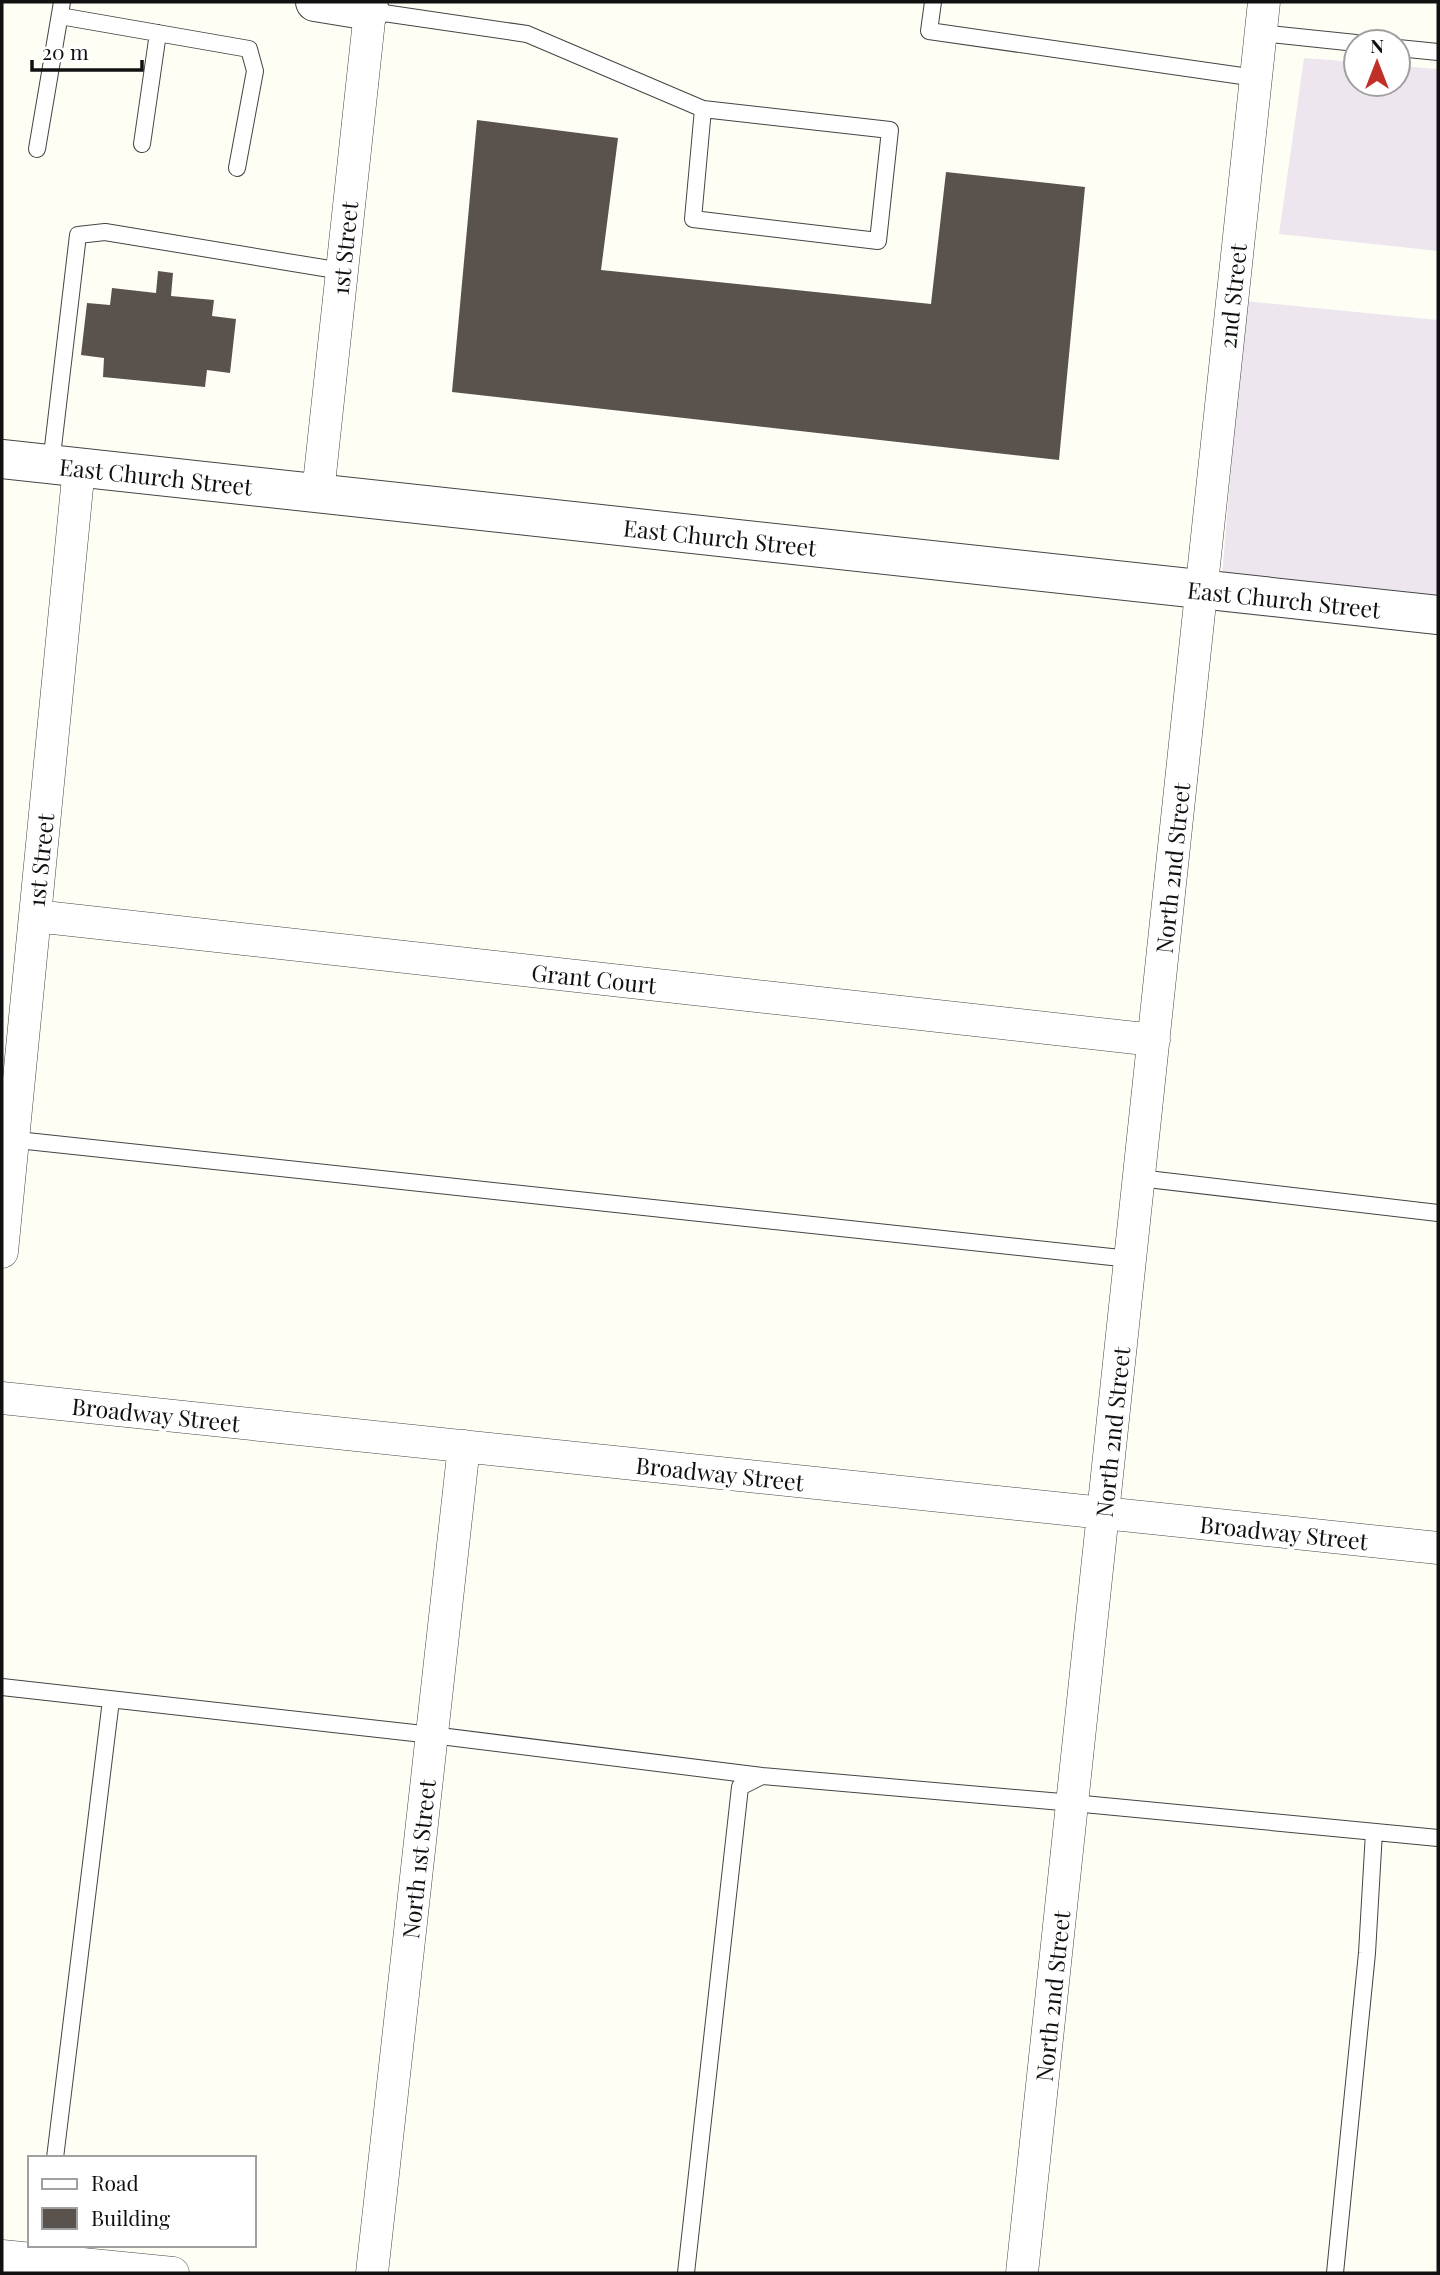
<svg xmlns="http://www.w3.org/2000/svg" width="1440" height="2275" font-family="'Playfair Display',serif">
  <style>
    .industrial { fill: #eee6ef }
    .building { fill: #5a534d }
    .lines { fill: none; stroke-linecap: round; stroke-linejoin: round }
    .service-casing { stroke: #444; stroke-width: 18 }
    .minor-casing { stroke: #444; stroke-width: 33 }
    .tertiary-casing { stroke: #444; stroke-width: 40 }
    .service { stroke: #fff; stroke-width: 16 }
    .minor { stroke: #fff; stroke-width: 32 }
    .tertiary { stroke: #fff; stroke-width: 38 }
    .labels { text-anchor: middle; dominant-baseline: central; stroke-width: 7; stroke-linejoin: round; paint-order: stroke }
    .street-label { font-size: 23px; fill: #111; stroke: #fff }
  </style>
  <rect width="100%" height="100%" fill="#fffef5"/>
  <path class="industrial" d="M 1304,58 L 1356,62 L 1356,84 L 1398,84 L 1398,66 L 1438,69 L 1438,251 L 1279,234 Z
    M 1245,301 L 1438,320 L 1438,635 L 1219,612 Z"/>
  <path class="building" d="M 477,120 L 618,138 L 601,270 L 931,304 L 946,172 L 1085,187 L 1059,460 L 452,392 Z
    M 158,271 L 173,273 L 171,296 L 214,300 L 212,316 L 236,319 L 230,373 L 207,370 L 205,387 L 103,377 L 104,358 L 81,355 L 87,303 L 110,305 L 112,288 L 156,293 Z"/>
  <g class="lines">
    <defs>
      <path id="service" d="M 933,2 L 929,31 L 1256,78
        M 370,11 L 527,34 L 703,109 L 890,130 L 878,241 L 693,219 L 703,109
        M 60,16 L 249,49 L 255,71 L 237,168
        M 1260,33 L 1356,43
        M 1398,48 L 1438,52
        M 142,144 L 158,33
        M 37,149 L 62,2
        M 51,464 L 78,235 L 105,232 L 342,271
        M 8,1139 L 1130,1259
        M 1139,1178 L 1438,1213
        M 2,1687 L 432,1735 L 762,1776
        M 55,2158 L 111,1700
        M 686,2273 L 740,1787 L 762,1776 L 1073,1803 L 1438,1838
        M 1335,2273 L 1367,1953 L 1374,1832"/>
      <path id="minor" d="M 318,493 L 371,2
        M 35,916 L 1154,1040
        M 2,1252 L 79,467
        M 2,1398 L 1438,1548
        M 2,2256 L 173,2273
        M 372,2273 L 464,1446
        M 1022,2273 L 1264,2"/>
      <path id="tertiary" d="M 315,2 L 370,11
        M 2,459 L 1438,615"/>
    </defs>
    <use href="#service" class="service-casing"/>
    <use href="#minor" class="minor-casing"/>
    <use href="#tertiary" class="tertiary-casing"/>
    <use href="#service" class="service"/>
    <use href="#minor" class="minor"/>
    <use href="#tertiary" class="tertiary"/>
  </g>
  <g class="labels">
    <g class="street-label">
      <text transform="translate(344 248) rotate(-84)">1st Street</text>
      <text transform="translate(1232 296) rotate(-84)">2nd Street</text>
      <text transform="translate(156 476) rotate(6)">East Church Street</text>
      <text transform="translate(720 537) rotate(6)">East Church Street</text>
      <text transform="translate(1284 599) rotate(6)">East Church Street</text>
      <text transform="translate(40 860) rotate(-84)">1st Street</text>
      <text transform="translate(1172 868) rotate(-84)">North 2nd Street</text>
      <text transform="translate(594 978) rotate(6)">Grant Court</text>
      <text transform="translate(156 1414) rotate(6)">Broadway Street</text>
      <text transform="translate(1112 1432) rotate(-84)">North 2nd Street</text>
      <text transform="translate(720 1473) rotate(6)">Broadway Street</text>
      <text transform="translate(1284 1532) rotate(6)">Broadway Street</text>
      <text transform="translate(418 1859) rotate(-84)">North 1st Street</text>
      <text transform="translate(1052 1996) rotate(-84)">North 2nd Street</text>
    </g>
  </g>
  <rect width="1440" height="2275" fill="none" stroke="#111111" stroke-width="7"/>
  <rect x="28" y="2156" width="228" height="91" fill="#ffffff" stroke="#a0a0a0" stroke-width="2"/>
  <rect x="42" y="2179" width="35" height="10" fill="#ffffff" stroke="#a0a0a0" stroke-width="2"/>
  <text x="91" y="2191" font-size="21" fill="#111111">Road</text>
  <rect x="42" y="2208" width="35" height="21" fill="#5a534d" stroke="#a0a0a0" stroke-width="2"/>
  <text x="91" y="2226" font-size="21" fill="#111111">Building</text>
  <g transform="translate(1377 63)"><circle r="33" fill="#ffffff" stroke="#a0a0a0" stroke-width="2"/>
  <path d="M0-5L12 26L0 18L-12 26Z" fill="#c12f29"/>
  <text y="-10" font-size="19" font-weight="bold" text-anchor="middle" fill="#111111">N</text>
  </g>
  <path d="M32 60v10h110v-10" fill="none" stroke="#111111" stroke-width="3.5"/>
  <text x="42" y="60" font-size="21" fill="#111111" stroke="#ffffff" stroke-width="5" paint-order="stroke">20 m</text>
</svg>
